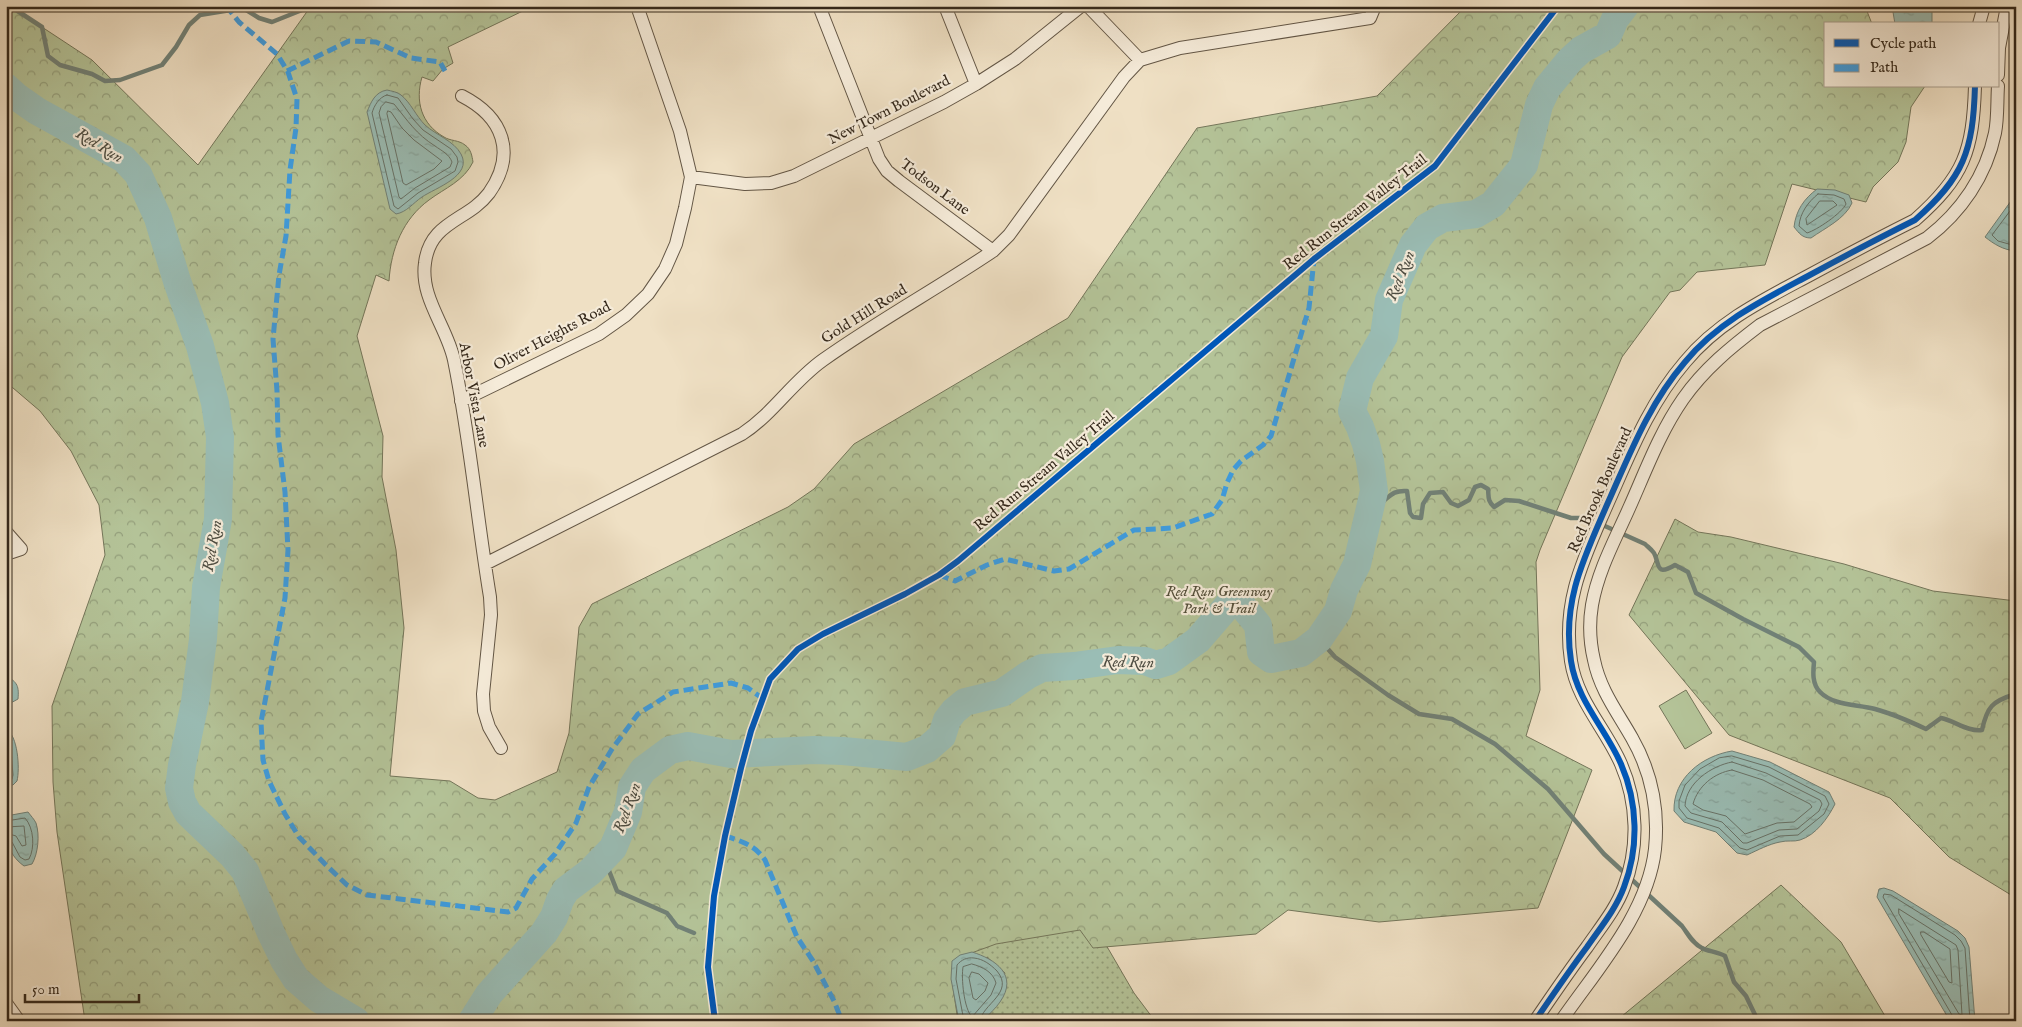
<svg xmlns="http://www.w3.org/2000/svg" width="2022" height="1027" font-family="'IM FELL English',serif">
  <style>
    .grass { fill: url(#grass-dots); stroke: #74765a }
    .park { fill: url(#park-crowns); stroke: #74765a }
    .pitch { fill: #b4c398; stroke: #74765a }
    .water { fill: url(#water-ripples); stroke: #718177 }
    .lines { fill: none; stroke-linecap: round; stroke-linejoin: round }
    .shore { stroke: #677268; stroke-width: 1 }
    .stream { stroke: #718177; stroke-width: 4.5 }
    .river { stroke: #9abdb5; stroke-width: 28 }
    .minor-casing { stroke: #635645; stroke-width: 14 }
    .minor { stroke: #f5ebd9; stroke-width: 12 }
    .quiet { stroke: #3e9cdf; stroke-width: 5; stroke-dasharray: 10 5; stroke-linecap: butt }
    .cycleway-casing { stroke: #f5ebd9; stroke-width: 9 }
    .cycleway { stroke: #0057b8; stroke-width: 6 }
    .labels { text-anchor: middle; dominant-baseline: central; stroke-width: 4.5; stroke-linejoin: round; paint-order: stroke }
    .street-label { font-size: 15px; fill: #34281b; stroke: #f5ebd9 }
    .park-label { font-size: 15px; font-style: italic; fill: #544f3a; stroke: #f5ebd9 }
    .water-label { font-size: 16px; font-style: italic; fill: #4e4d42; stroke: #f5ebd9 }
  </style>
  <defs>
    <pattern id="grass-dots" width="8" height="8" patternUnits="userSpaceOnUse" patternTransform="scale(1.25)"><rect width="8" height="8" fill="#b4c398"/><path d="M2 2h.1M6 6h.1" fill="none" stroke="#939e7b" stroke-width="1.8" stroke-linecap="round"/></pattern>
    <pattern id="park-crowns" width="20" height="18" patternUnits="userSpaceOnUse" patternTransform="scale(1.25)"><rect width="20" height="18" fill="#b4c398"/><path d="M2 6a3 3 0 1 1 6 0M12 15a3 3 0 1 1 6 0" fill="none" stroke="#939e7b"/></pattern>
    <pattern id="water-ripples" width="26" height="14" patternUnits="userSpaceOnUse" patternTransform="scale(1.25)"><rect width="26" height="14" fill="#9abdb5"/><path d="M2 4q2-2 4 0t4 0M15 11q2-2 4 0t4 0" fill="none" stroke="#85a29b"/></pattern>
  </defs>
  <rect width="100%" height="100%" fill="#efe0c4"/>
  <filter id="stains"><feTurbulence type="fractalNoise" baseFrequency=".004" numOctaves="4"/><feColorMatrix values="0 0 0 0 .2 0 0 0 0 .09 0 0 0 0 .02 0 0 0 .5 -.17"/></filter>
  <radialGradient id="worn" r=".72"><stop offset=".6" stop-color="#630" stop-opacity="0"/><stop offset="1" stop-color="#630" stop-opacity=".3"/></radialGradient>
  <path class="grass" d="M 1029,903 L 1102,938 L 1134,993 L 1155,1021 L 982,1021 L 985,1019 L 1005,973 L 987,957 L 956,1007 L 959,1021 L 908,1021 L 901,992 Z"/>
  <path class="park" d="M 6,6 L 10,6 L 92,60 L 198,165 L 311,6 L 527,6 L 527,9 L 448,47 L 453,63 L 443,69 L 433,81 L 422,77 C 415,101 421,124 444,137 C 450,141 459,140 465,145 C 471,149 472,156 473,162 C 464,181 445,188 429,200 C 403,219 391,249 389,281 L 376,275 L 357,336 L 383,436 L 382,477 L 396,550 L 404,628 L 390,776 L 450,781 L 478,798 L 495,800 L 557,772 L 569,733 L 579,627 L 592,604 L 788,507 L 814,489 L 854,444 L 1068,318 L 1197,128 L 1377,96 L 1466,6 L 1865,6 L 1872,24 L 1826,24 L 1826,86 L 1925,86 L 1911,107 L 1906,142 L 1898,162 L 1873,187 L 1866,202 L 1792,184 L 1765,265 L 1697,272 L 1680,290 L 1670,292 L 1622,357 L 1540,550 L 1536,562 L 1540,690 L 1526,736 L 1592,770 L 1538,908 L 1379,922 L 1288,910 L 1256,934 L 1093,948 L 1080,930 L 996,944 L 966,955 L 952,981 L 958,1021 L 85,1021 L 57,832 L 53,782 L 52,706 L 105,555 L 99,505 L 71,451 L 40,411 L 6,382 Z
    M 1675,519 L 1698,532 L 1731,537 L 1844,564 L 1933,591 L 2016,601 L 2016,898 L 1949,857 L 1890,798 L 1729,735 L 1629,615 Z
    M 1781,885 L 1841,942 L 1888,1021 L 1616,1021 Z"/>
  <path class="pitch" d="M 1686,690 L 1712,733 L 1685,749 L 1659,706 Z"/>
  <path class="water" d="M 1892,6 L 1932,6 L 1932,24 L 1895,24 Z
    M 387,90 C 391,91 398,92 401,95 C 411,103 416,116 425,125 C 436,135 454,141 461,154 C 473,176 435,188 422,197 C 413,203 407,212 396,214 L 390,209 L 367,112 C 371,102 375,92 387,90 Z
    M 1817,189 L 1835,190 L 1849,195 L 1852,203 C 1845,219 1825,228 1811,238 C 1802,238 1799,233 1794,227 C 1796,210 1804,199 1817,189 Z
    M 2016,194 L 2016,251 C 2003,250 1994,244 1985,237 Z
    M 6,676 C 18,682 19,687 18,699 L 9,704 L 6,703 Z
    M 6,729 C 18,735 20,769 17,781 L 13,785 L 6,786 Z
    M 1732,751 L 1770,762 L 1829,792 L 1835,804 C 1828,818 1816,835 1800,840 C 1794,842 1787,840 1780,842 C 1769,844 1758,850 1747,855 L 1737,853 L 1716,832 L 1684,822 L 1674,811 C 1673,778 1702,756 1732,751 Z
    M 28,812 C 31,816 34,819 36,823 C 40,835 38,854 32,864 L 24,866 C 6,853 6,837 6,816 Z
    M 1884,888 L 1893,891 L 1958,931 L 1965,938 L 1969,947 L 1975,1021 L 1950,1021 L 1877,897 L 1879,889 Z
    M 972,952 C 995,959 1019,975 1000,1002 C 996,1008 990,1013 985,1019 L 959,1021 L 951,979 L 952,961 L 960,955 Z"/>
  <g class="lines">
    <path class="shore" d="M 387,95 L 398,98 L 413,119 L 423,130 L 451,149 L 457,157 L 458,162 L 455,171 L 418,193 L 398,209 L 394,206 L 372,113 C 374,106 379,97 387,95 Z
      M 386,102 L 394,104 C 408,121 416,134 435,146 C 442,151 449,154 452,162 L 450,167 L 415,188 L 401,199 L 399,197 L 379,113 L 381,107 Z
      M 388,111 L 391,112 L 402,128 L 414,140 L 442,161 L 434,169 L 406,185 L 403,183 L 387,114 Z
      M 1818,194 L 1834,195 L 1844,199 L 1846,204 C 1842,213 1817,230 1807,233 L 1799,226 C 1800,213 1808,202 1818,194 Z
      M 1820,201 L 1833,201 L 1837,205 L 1807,225 L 1806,219 Z
      M 2016,203 L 1992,235 L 1998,241 L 2016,246
      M 6,734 L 10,740 L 13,775 L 12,779 L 6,781
      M 1732,756 L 1769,767 L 1825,796 L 1829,804 L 1824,814 L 1798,835 L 1780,836 L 1747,850 L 1740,848 L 1719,828 L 1687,818 L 1679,808 L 1679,801 L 1685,785 L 1700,769 L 1719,758 Z
      M 1732,762 L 1766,773 L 1820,800 L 1822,804 L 1819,811 L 1797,829 L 1779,830 L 1747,843 L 1743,843 L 1722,822 L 1691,813 L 1685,806 C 1686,783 1711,766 1732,762 Z
      M 1732,770 L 1763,780 L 1810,804 L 1812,807 L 1794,822 L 1777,823 L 1745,834 L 1726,816 L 1703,810 L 1693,804 C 1698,786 1714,773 1732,770 Z
      M 6,821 L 25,818 C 34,828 35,848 29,859 L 25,860 L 20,857 L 12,842 L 6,840
      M 6,827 L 24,826 L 26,845 L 22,846 L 16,836 L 6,833
      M 1899,909 L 1956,945 L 1958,950 L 1962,1015 L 1959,1014 L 1899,914 Z
      M 1921,932 L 1924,932 L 1950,949 L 1952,983 L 1949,982 L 1921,935 Z
      M 972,964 C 983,967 993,972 996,983 L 991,995 L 972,1017 C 964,1009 961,978 963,967 Z
      M 972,972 L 979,974 L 988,983 L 985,991 L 976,1000 L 973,998 L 969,978 Z
      M 964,1021 L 956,979 L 957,965 C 961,960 967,957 974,958 C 983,959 990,964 997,971 C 1015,993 982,1004 980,1021
      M 1954,1021 L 1952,1015 L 1883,897 L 1884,894 L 1891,895 L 1955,935 L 1961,941 L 1965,948 L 1970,1021"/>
    <path class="stream" d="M 10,6 L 42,27 L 48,56 L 60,65 L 92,74 L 105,81 L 120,80 L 162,65 L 176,47 L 189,25 L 200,15 L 243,8 L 259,18 L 272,22 L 312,6
      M 1372,501 L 1381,503 C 1391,495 1394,490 1407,491 L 1410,513 L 1413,517 L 1421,518 L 1423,504 L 1430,493 L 1443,492 L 1451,503 L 1458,506 L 1469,500 L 1475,487 L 1481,485 L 1488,489 C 1489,497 1487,500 1494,507 L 1505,500 L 1519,501 L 1571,518 L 1587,518 L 1645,544 C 1648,547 1651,549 1654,553 C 1660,564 1655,577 1675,565 L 1688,572 L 1696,593 L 1743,619 L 1799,647 L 1814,662 C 1813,672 1812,684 1820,692 C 1834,706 1857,704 1875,709 C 1894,714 1909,721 1926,729 L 1941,718 C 1955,721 1968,732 1982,730 C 1987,707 1992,701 2016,694
      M 1319,639 L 1335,657 L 1388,695 L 1419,714 L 1452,719 L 1495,744 L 1548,789 L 1604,854 L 1682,926 C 1688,934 1693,944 1702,948 C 1707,951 1718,952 1725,956 L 1734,982 L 1746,996 L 1758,1021
      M 604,858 L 617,891 L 667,913 L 677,926 L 694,933"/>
    <path class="river" d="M 6,87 L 17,97 L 37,111 L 124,159 L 138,174 L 158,218 L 177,281 L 200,346 L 215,403 L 220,437 L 218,519 L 206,587 L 203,639 L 195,702 L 182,765 L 179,788 L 182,802 L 188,813 L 232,855 L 245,871 L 271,933 L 284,960 L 296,979 L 319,999 L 356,1021
      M 472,1021 L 489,994 L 544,933 L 554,917 L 560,900 L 566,890 L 590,872 L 613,848 L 628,812 L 632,787 L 643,770 L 670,750 L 688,746 L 731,754 L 814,750 L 843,751 L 907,757 L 927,749 L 942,736 L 947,720 L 954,711 L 965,702 L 1002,693 L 1028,675 L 1042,668 L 1074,666 L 1118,660 L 1145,661 L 1156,665 L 1169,661 L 1198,640 L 1230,603 L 1240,603 L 1258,625 L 1261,652 L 1271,659 L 1301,653 L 1319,639 L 1338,611 L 1344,590 L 1357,564 L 1374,491 L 1370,461 L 1366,444 L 1360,427 L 1352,411 L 1360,378 L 1384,336 L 1389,300 L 1413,245 L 1427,227 L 1443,218 L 1476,214 L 1493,204 L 1524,165 L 1539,105 L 1547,88 L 1570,60 L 1581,50 L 1608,35 L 1615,19 L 1625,6"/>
    <defs>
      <path id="minor" d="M 819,6 L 879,159 L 887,171 L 899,181 L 993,251
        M 945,6 L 976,84
        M 1979,24 L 1984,6
        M 1140,60 L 1180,48 L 1370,18 L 1375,6
        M 1998,75 L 1999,48 L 2007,6
        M 462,96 C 503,117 517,153 489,193 C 468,221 430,221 425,263 C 420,298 447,327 454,360 C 470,438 477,518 490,597 L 491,615 L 483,694 L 484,711 L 489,727 L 501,748
        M 691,177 L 745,184 L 771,183 L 794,176 L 944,102 L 976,84 L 1015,59 L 1081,6
        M 461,401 L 599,334 L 626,315 L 648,294 L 665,269 L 676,244 L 685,208 L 691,177 L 680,131 L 637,6
        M 6,532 L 21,549 L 6,554
        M 485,564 L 742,434 C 774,413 792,382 823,360 C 878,321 938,288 993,251 L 1009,235 L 1124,77 L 1140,60 L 1088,6
        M 6,1003 L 19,1021
        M 1535,1021 C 1552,996 1569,971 1587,947 C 1600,928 1616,909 1624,887 C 1639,848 1638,803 1621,764 C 1606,729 1577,701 1571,661 C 1562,602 1583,560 1606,507 C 1629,456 1648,405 1685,362 C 1718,322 1763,300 1808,276 C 1843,257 1879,238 1915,220 C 1964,177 1973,151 1975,86
        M 1561,1021 C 1597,969 1648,913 1655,849 C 1659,810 1652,773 1632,738 C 1618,713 1600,690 1594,660 C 1590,643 1589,623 1592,605 C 1598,570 1616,538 1630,506 C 1646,470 1660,432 1683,399 C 1704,369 1731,347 1760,325 L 1927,238 C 1961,212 1986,176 1995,133 C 1998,118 1997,101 1998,86"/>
    </defs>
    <use href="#minor" class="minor-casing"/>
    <use href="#minor" class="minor"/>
    <path class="quiet" d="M 226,6 L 239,22 L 277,54 L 288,72 L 297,99 L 296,128 L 290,170 L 286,236 L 279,275 L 273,339 L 277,391 L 278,435 L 285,492 L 288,550 L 285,598 L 261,722 L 263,760 L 269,781 L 285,814 L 299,837 L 325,864 L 347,885 L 367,895 L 508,912 L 516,908 L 532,879 L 555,854 L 576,823 L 589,787 L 612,749 L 638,714 L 673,692 L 731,683 L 748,688 L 762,698
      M 287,71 L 349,41 L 376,42 L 411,58 L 440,62 L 445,71
      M 939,575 L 955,581 L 987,565 L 1005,559 L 1054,571 L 1069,569 L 1134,530 L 1173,528 L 1212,514 L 1222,500 L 1227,483 L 1233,470 L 1241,461 L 1263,445 L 1271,436 L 1309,308 L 1314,259
      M 725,836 C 741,841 755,845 765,860 L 797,937 L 813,961 L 834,1001 L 842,1021"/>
    <defs>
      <path id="cycleway" d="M 715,1021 L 708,967 L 714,896 L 725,836 L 741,768 L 751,731 L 770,679 L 798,649 L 823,634 L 905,594 L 939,575 L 958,561 L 1314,259 L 1435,166 L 1558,6
        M 1535,1021 C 1552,996 1569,971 1587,947 C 1600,928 1616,909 1624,887 C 1639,848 1638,803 1621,764 C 1606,729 1577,701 1571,661 C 1562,602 1583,560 1606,507 C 1629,456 1648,405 1685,362 C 1718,322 1763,300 1808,276 C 1843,257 1879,238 1915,220 C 1964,177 1973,151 1975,86"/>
    </defs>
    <use href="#cycleway" class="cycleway-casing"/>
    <use href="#cycleway" class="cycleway"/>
  </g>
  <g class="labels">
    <g class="street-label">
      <text transform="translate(889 110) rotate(-27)">New Town Boulevard</text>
      <text transform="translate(935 187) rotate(37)">Todson Lane</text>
      <text transform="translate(1355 212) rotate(-38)">Red Run Stream Valley Trail</text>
      <text transform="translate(864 314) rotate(-32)">Gold Hill Road</text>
      <text transform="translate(552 336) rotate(-28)">Oliver Heights Road</text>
      <text transform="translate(474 395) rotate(79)">Arbor Vista Lane</text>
      <text transform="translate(1044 471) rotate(-40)">Red Run Stream Valley Trail</text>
      <text transform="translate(1600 490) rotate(-66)">Red Brook Boulevard</text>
    </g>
    <g class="park-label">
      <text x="1219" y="591">Red Run Greenway<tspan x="1219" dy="17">Park &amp; Trail</tspan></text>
    </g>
    <g class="water-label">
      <text transform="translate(99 146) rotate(31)">Red Run</text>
      <text transform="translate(1401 276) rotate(-68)">Red Run</text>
      <text transform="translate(213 546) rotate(-80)">Red Run</text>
      <text transform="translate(1128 663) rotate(1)">Red Run</text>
      <text transform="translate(628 808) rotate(-70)">Red Run</text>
    </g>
  </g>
  <rect width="2022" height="1027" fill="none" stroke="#efe0c4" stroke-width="25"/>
  <rect x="8" y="8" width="2007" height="1012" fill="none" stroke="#34281b" stroke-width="2.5"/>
  <rect x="12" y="12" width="1997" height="1002" fill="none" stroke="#34281b"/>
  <rect x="1824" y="22" width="175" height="65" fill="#f5ebd9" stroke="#a89d8d"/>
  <rect x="1834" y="39" width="25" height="8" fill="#0057b8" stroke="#a89d8d"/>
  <text x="1870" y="48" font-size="15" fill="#34281b">Cycle path</text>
  <rect x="1834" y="64" width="25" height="8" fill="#3e9cdf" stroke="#a89d8d"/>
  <text x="1870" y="72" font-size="15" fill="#34281b">Path</text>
  <path d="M25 994v8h114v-8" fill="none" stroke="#34281b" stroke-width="2.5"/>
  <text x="32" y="994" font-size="15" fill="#34281b" stroke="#f5ebd9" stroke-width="4" paint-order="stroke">50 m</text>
  <rect width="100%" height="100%" filter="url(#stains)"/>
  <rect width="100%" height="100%" fill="url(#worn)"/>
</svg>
